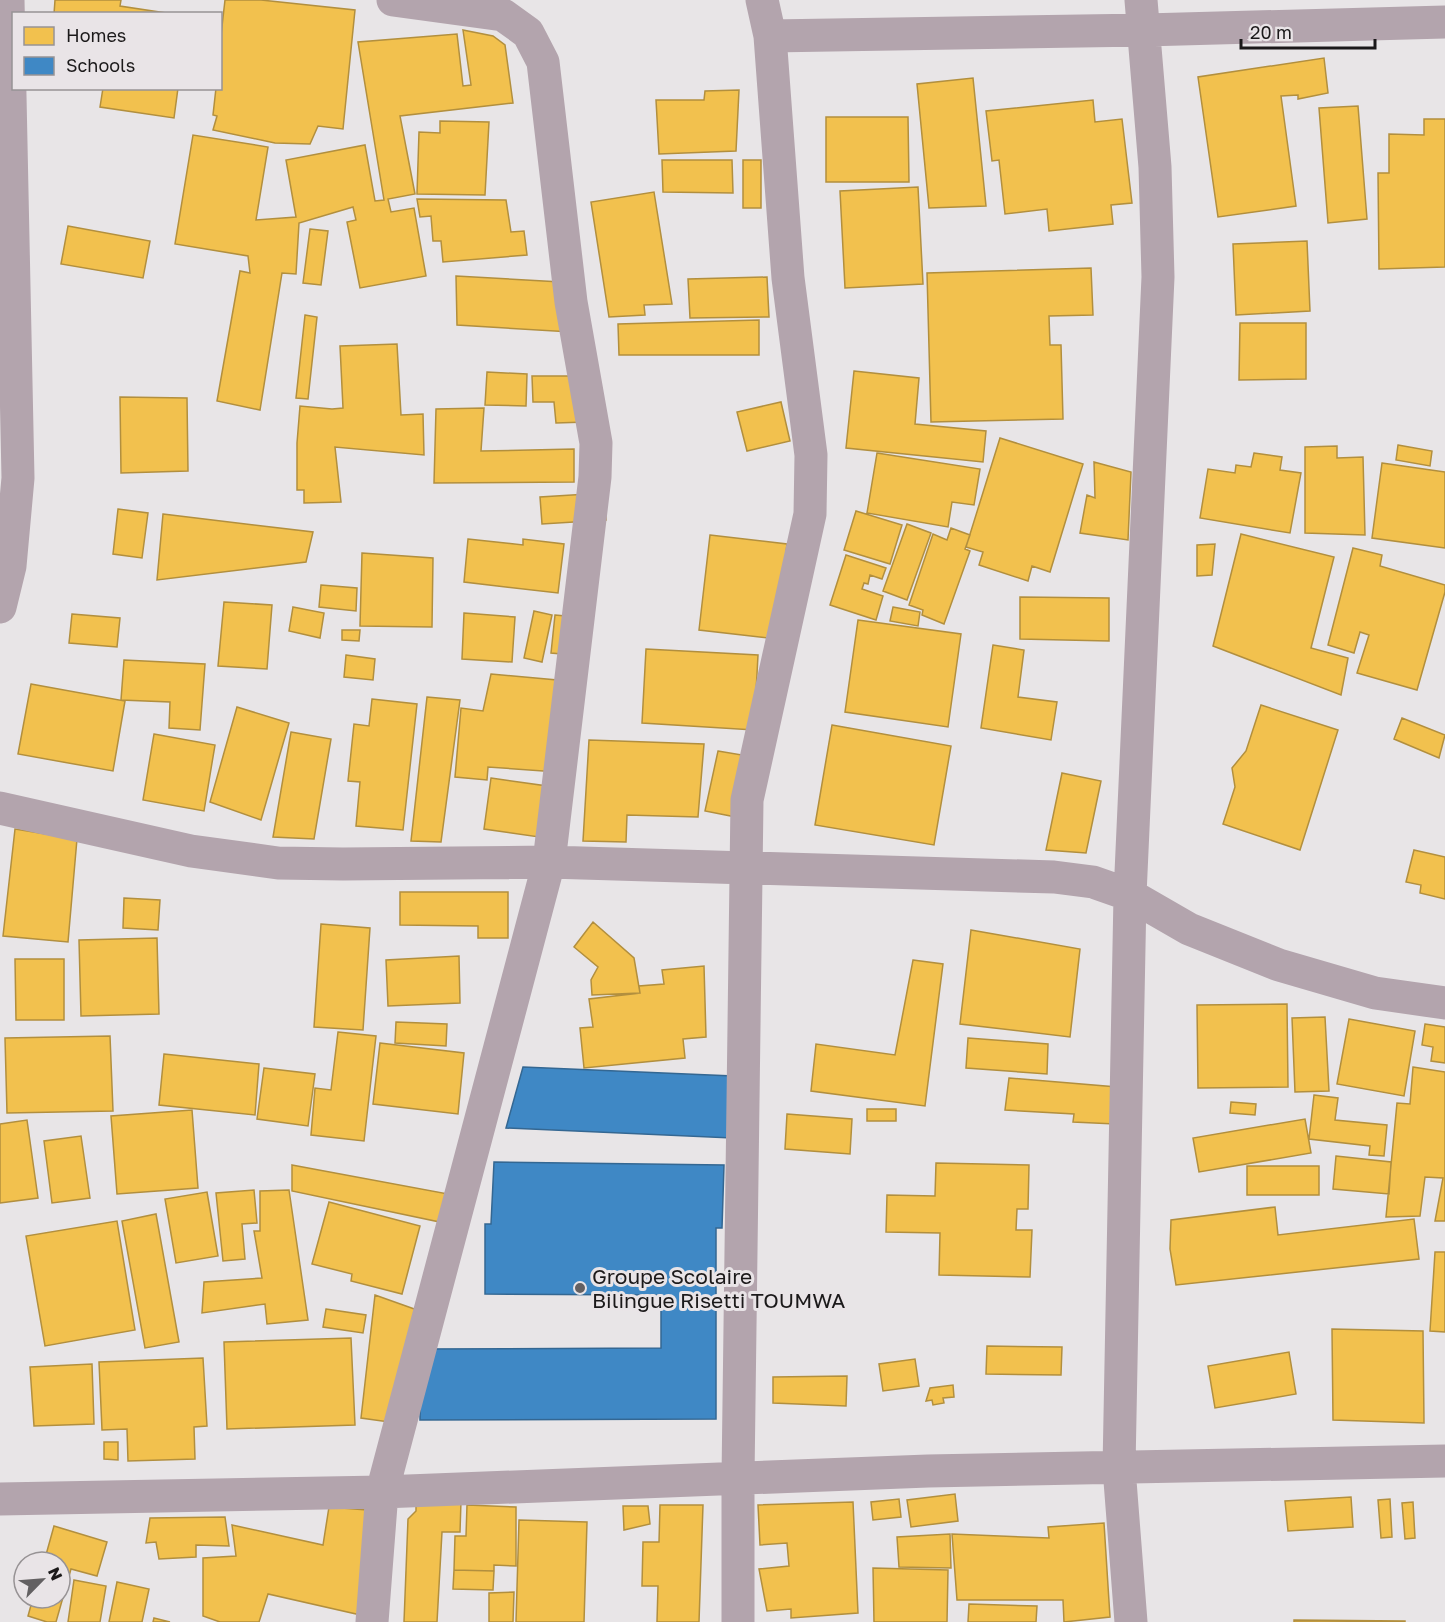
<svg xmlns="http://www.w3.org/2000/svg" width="1445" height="1622" font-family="'Golos Text',sans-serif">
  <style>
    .homes { fill: #f2c14e; stroke: #b28f3e; stroke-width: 1.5 }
    .schools { fill: #3f88c5; stroke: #346792; stroke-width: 1.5 }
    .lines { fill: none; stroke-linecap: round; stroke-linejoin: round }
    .street { stroke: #b3a4ad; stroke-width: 33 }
    .poi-dot { fill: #636062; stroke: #e9e4e7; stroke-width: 2 }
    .labels { text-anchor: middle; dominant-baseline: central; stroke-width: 6; stroke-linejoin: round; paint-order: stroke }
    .poi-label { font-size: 21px; fill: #1b191a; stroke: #e9e4e7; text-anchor: start }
  </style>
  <rect width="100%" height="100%" fill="#e8e5e7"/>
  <path class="homes" d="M 55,0 L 121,0 L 120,6 L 173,14 L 54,14 Z
    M 225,0 L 261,0 L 355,10 L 343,129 L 318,126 L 310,144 L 275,143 L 213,130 L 217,116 L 213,115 L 216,88 L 220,88 L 220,44 Z
    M 463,30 L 493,36 L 505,45 L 513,103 L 400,116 L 415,194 L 388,199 L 391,212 L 414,208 L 426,276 L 360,288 L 347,222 L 356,220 L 353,207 L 299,223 L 296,274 L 282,273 L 260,410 L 217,401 L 240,271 L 250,273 L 248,256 L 175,244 L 193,135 L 268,147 L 256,220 L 296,217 L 286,160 L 365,145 L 375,201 L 384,200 L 358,42 L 457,34 L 463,86 L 471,85 Z
    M 1324,58 L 1328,93 L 1298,99 L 1298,95 L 1281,96 L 1296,206 L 1218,217 L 1198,77 Z
    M 973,78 L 986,206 L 929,208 L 917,84 Z
    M 103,88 L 178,88 L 174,118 L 100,107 Z
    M 739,90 L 736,151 L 659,154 L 656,100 L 704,100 L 705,91 Z
    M 1093,100 L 1095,122 L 1122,119 L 1132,203 L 1111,205 L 1113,224 L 1049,231 L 1047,209 L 1005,214 L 999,160 L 992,161 L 986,111 Z
    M 1358,106 L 1367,219 L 1328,223 L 1319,108 Z
    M 826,117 L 908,117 L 909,182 L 826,182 Z
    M 1424,119 L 1445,119 L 1445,267 L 1379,269 L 1378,173 L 1389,173 L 1389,134 L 1424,135 Z
    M 440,121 L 489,122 L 485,195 L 417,194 L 419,132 L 440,133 Z
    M 662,160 L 732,160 L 733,193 L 663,192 Z
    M 743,160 L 761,160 L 761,208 L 743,208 Z
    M 918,187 L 923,284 L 845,288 L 840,191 Z
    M 654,192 L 672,304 L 644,305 L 645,315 L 609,317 L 591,202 Z
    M 417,199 L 506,200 L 511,232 L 524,231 L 527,255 L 443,262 L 441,241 L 433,241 L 431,216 L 420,217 Z
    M 68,226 L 150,241 L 143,278 L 61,264 Z
    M 310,229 L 328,231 L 321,285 L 303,283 Z
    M 1307,241 L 1310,311 L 1236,315 L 1233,244 Z
    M 1091,268 L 1093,315 L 1049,316 L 1050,345 L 1061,345 L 1063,419 L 931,422 L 927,273 Z
    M 456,276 L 561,282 L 571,332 L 457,325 Z
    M 767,277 L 769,317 L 690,318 L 688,279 Z
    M 305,315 L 317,317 L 308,399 L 296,398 Z
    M 759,320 L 759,355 L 619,355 L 618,324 Z
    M 1240,323 L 1306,323 L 1306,379 L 1239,380 Z
    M 397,344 L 401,415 L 423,414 L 424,455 L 335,447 L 341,502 L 304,503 L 304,490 L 297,490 L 297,443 L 300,406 L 332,409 L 343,408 L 340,346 Z
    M 854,371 L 919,378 L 915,424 L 986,431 L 983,462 L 846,448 Z
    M 487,372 L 527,374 L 526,406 L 485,405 Z
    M 532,376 L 581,376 L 586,422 L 556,423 L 554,402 L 533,402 Z
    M 120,397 L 187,398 L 188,471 L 121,473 Z
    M 781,402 L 790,441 L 747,451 L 737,412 Z
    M 484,408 L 481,451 L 574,449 L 574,482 L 434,483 L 436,409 Z
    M 1000,438 L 1083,464 L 1050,572 L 1032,566 L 1028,581 L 979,565 L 983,552 L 966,547 Z
    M 1398,445 L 1432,451 L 1430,466 L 1396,460 Z
    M 1337,446 L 1337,458 L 1363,457 L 1365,535 L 1305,533 L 1305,447 Z
    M 877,453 L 980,469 L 974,505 L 952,502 L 948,527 L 867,513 Z
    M 1254,453 L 1282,457 L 1280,470 L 1301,473 L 1290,533 L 1200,518 L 1208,469 L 1235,473 L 1236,465 L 1251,467 Z
    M 1094,462 L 1131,472 L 1128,540 L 1080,533 L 1087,495 L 1095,498 Z
    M 1382,463 L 1445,472 L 1445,548 L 1372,538 Z
    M 604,493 L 606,520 L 542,524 L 540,497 Z
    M 118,509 L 148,513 L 142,558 L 113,554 Z
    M 856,511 L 902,525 L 890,564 L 844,550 Z
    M 163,514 L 313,532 L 306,562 L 157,580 Z
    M 907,524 L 931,533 L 907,600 L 883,591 Z
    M 951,528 L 970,535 L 965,549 L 970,551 L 944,624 L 922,615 L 923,610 L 909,605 L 933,534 L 947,540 Z
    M 1241,534 L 1334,557 L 1311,648 L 1348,658 L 1341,695 L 1213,646 Z
    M 710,535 L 787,544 L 776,639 L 699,630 Z
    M 468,539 L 523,545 L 523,539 L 564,544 L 558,593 L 464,582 Z
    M 1215,544 L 1212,575 L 1197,576 L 1197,545 Z
    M 1353,548 L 1382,555 L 1380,566 L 1445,585 L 1445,592 L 1417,690 L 1357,673 L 1369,635 L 1360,632 L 1354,653 L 1328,645 Z
    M 362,553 L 433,558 L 432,627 L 360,626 Z
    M 846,555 L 886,568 L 882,579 L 870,575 L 868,584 L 864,583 L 862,589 L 883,596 L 876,620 L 830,605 Z
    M 321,585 L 357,588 L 356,611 L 319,607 Z
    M 1020,597 L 1109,598 L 1109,641 L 1020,639 Z
    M 224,602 L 272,605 L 267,669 L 218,666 Z
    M 293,607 L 324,613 L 320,638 L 289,631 Z
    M 893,607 L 920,612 L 918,626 L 890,621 Z
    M 534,611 L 552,615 L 542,662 L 524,658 Z
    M 464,613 L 515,617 L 512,662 L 462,659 Z
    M 72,614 L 120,618 L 117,647 L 69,643 Z
    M 555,615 L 576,617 L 572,655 L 551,653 Z
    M 858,620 L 961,634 L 948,727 L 845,712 Z
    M 342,630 L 360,630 L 359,641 L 342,640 Z
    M 993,645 L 1024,650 L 1018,697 L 1057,702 L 1051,740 L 981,728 Z
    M 646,649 L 758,655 L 754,730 L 642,723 Z
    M 346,655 L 375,659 L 373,680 L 344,677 Z
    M 124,660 L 205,664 L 200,730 L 169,728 L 170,702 L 121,700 Z
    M 491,674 L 557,680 L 557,772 L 488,767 L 487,780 L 455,777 L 461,708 L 483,711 Z
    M 31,684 L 125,701 L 113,771 L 18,754 Z
    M 427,697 L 460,700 L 441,842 L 411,841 Z
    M 372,699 L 417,704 L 403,830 L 356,826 L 360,782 L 348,781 L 354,724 L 369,726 Z
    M 1261,705 L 1338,730 L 1300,850 L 1223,824 L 1235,787 L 1232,768 L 1246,751 Z
    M 237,707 L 289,723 L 261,820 L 210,802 Z
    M 1402,718 L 1445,735 L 1439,758 L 1394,739 Z
    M 832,725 L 951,746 L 934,845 L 815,825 Z
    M 291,732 L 331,739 L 314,839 L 273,837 Z
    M 154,734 L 215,745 L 204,811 L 143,800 Z
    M 589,740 L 704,744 L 698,817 L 627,815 L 626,842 L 583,841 Z
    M 718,751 L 754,757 L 741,818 L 705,811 Z
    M 1062,773 L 1101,781 L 1086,853 L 1046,850 Z
    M 491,778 L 547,786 L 539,837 L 484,829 Z
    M 15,829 L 77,839 L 68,942 L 3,936 Z
    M 1414,850 L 1445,857 L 1445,899 L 1420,893 L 1421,885 L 1406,882 Z
    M 400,892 L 508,892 L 508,938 L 478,938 L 478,926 L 400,925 Z
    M 124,898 L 160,900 L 158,930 L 123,928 Z
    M 593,922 L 634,958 L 640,993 L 592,995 L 591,980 L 598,967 L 574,947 Z
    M 321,924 L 370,928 L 363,1030 L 314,1027 Z
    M 971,930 L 1080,949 L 1070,1037 L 960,1024 Z
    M 157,938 L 159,1014 L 81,1016 L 79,940 Z
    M 459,956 L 460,1003 L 388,1006 L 386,960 Z
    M 15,959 L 64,959 L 64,1020 L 16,1020 Z
    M 913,960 L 943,964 L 925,1106 L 811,1091 L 816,1044 L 895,1055 Z
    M 704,966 L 706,1037 L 683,1039 L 685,1058 L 584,1068 L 580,1028 L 593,1027 L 589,999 L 640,993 L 639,986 L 664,984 L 662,970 Z
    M 1287,1004 L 1288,1087 L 1198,1088 L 1197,1005 Z
    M 1325,1017 L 1329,1091 L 1295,1092 L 1292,1018 Z
    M 1349,1019 L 1415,1031 L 1404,1096 L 1337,1084 Z
    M 396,1022 L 447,1024 L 446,1046 L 395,1043 Z
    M 1425,1024 L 1445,1027 L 1445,1063 L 1431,1061 L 1433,1047 L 1422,1045 Z
    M 338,1032 L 376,1036 L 364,1141 L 311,1135 L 315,1088 L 331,1090 Z
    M 110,1036 L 113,1111 L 7,1113 L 5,1038 Z
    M 968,1038 L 1048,1044 L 1047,1074 L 966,1068 Z
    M 380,1043 L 464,1053 L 458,1114 L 373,1104 Z
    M 164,1054 L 259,1064 L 255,1115 L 159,1105 Z
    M 1413,1067 L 1445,1072 L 1445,1221 L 1435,1221 L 1443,1178 L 1425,1177 L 1420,1216 L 1386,1217 L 1397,1103 L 1410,1104 Z
    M 264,1068 L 315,1074 L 308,1126 L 257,1119 Z
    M 1009,1078 L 1117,1087 L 1115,1124 L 1073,1122 L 1074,1114 L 1005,1110 Z
    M 1314,1095 L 1338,1098 L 1335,1120 L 1387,1125 L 1384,1156 L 1369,1155 L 1370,1146 L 1309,1139 Z
    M 1231,1102 L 1256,1104 L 1255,1115 L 1230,1113 Z
    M 867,1109 L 896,1109 L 896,1121 L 867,1121 Z
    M 192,1110 L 198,1188 L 117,1194 L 111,1116 Z
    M 787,1114 L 852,1119 L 850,1154 L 785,1149 Z
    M 1305,1119 L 1311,1153 L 1199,1172 L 1193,1138 Z
    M 27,1120 L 38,1198 L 0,1203 L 0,1124 Z
    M 81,1136 L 90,1198 L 52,1203 L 44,1141 Z
    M 1336,1156 L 1391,1162 L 1389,1194 L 1333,1189 Z
    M 936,1163 L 1029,1165 L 1028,1209 L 1017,1209 L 1016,1230 L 1032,1230 L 1030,1277 L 939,1275 L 940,1233 L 886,1232 L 887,1195 L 935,1196 Z
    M 292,1165 L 459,1196 L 454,1225 L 292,1191 Z
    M 1247,1166 L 1319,1166 L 1319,1195 L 1247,1195 Z
    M 254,1190 L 257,1223 L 242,1224 L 245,1259 L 223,1261 L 216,1193 Z
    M 289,1190 L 308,1320 L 267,1324 L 265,1304 L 202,1313 L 204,1282 L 262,1278 L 254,1231 L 260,1231 L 260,1191 Z
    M 207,1192 L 218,1256 L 176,1263 L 165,1199 Z
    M 329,1202 L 420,1226 L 402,1294 L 351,1281 L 352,1274 L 312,1264 Z
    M 1275,1207 L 1278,1235 L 1414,1219 L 1419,1259 L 1176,1285 L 1170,1249 L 1171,1220 Z
    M 156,1214 L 179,1342 L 145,1348 L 122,1221 Z
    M 117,1221 L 135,1330 L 45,1346 L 26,1236 Z
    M 1435,1252 L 1445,1252 L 1445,1332 L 1430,1331 Z
    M 375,1295 L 420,1311 L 389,1422 L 361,1418 Z
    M 326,1309 L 366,1315 L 363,1333 L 323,1327 Z
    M 1332,1329 L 1423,1331 L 1424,1423 L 1333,1420 Z
    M 351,1338 L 355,1425 L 227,1429 L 224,1342 Z
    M 987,1346 L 1062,1347 L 1061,1375 L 986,1374 Z
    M 1289,1352 L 1296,1394 L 1215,1408 L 1208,1366 Z
    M 203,1358 L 207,1426 L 194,1427 L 195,1459 L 128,1461 L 127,1429 L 102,1430 L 99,1362 Z
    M 915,1359 L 919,1386 L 883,1391 L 879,1364 Z
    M 92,1364 L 94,1424 L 34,1426 L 30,1367 Z
    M 847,1376 L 846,1406 L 773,1403 L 773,1377 Z
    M 953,1385 L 954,1397 L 943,1398 L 944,1403 L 933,1405 L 932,1400 L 926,1401 L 930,1388 Z
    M 104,1442 L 118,1442 L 118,1460 L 104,1459 Z
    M 955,1494 L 958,1521 L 911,1527 L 907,1500 Z
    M 1351,1497 L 1353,1527 L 1288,1531 L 1285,1501 Z
    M 416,1499 L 461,1501 L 460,1532 L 442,1532 L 437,1622 L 404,1622 L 408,1519 L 416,1511 Z
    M 899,1499 L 901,1517 L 873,1520 L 871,1502 Z
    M 1390,1499 L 1392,1537 L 1381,1538 L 1378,1500 Z
    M 853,1502 L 858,1613 L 791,1618 L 791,1609 L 767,1611 L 759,1569 L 789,1566 L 787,1543 L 760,1545 L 758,1505 Z
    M 1413,1502 L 1415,1538 L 1405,1539 L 1402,1503 Z
    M 467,1505 L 516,1507 L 516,1566 L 494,1565 L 494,1571 L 454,1570 L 455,1536 L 466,1536 Z
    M 660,1505 L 703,1505 L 699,1622 L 657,1622 L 658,1586 L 642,1586 L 643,1542 L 659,1542 Z
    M 623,1506 L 648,1506 L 650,1524 L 624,1530 Z
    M 329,1507 L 367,1510 L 365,1616 L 268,1594 L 259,1622 L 220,1622 L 203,1616 L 203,1558 L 236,1556 L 232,1525 L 323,1545 Z
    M 225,1517 L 229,1546 L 196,1545 L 196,1557 L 159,1559 L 156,1542 L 146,1543 L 150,1518 Z
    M 519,1520 L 587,1522 L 584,1622 L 516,1622 Z
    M 1104,1523 L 1110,1617 L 1064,1622 L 1063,1600 L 957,1600 L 952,1534 L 1049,1538 L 1048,1527 Z
    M 54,1526 L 107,1542 L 97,1576 L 71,1569 L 56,1622 L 47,1622 L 28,1616 L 33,1598 L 60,1598 L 60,1562 L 44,1562 Z
    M 950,1534 L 951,1568 L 899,1567 L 897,1537 Z
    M 873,1568 L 948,1570 L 947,1622 L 874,1622 Z
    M 454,1570 L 494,1571 L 493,1590 L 453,1589 Z
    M 74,1580 L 106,1586 L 100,1622 L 68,1622 Z
    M 117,1582 L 149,1589 L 142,1622 L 109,1622 Z
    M 514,1592 L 513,1622 L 489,1622 L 489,1593 Z
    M 969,1604 L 1037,1606 L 1036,1622 L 968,1622 Z
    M 154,1618 L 170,1622 L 153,1622 Z
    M 1294,1620 L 1405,1621 L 1405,1622 L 1294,1622 Z"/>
  <path class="schools" d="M 523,1067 L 733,1076 L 732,1138 L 506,1128 Z
    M 494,1162 L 724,1165 L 722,1228 L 716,1228 L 716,1419 L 420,1420 L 421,1349 L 661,1348 L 661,1295 L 485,1294 L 485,1224 L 491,1224 Z"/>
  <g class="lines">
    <path class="street" d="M 770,36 L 1145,30 L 1445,22
      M 0,607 L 10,566 L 18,478 L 8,0
      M 0,808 L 191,851 L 278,863 L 343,864 L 549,862 L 1054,877 L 1093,882 L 1130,895 L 1189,929 L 1279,965 L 1375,993 L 1445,1003
      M 0,1499 L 382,1492 L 928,1471 L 1445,1461
      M 372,1622 L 382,1492 L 549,862 L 595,477 L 596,443 L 571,302 L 543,62 L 528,33 L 503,15 L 393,0
      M 738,1622 L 738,1477 L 747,800 L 810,514 L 811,455 L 788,278 L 770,36 L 762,0
      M 1131,1622 L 1119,1468 L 1130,895 L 1158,277 L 1155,167 L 1141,0"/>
  </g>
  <circle class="poi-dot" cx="580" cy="1288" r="6"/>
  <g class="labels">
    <g class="poi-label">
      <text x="592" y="1276">Groupe Scolaire<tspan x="592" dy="24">Bilingue Risetti TOUMWA</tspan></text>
    </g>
  </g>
  <rect x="12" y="12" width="210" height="78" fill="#e9e4e7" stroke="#979395" stroke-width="1.5"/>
  <rect x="24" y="27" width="30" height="18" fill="#f2c14e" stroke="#979395" stroke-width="1.5"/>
  <text x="66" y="42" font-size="18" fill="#1b191a">Homes</text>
  <rect x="24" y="57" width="30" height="18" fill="#3f88c5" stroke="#979395" stroke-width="1.5"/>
  <text x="66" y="72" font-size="18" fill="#1b191a">Schools</text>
  <g transform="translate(42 1580) rotate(65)"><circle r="28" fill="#e9e4e7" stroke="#979395" stroke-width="1.5"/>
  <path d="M0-4.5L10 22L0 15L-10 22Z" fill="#636062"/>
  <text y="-9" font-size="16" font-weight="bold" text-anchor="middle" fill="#1b191a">N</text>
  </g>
  <path d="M1241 39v9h134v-9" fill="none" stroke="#1b191a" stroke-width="3"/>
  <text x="1250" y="39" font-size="18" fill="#1b191a" stroke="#e9e4e7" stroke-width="4.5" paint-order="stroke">20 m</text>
</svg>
